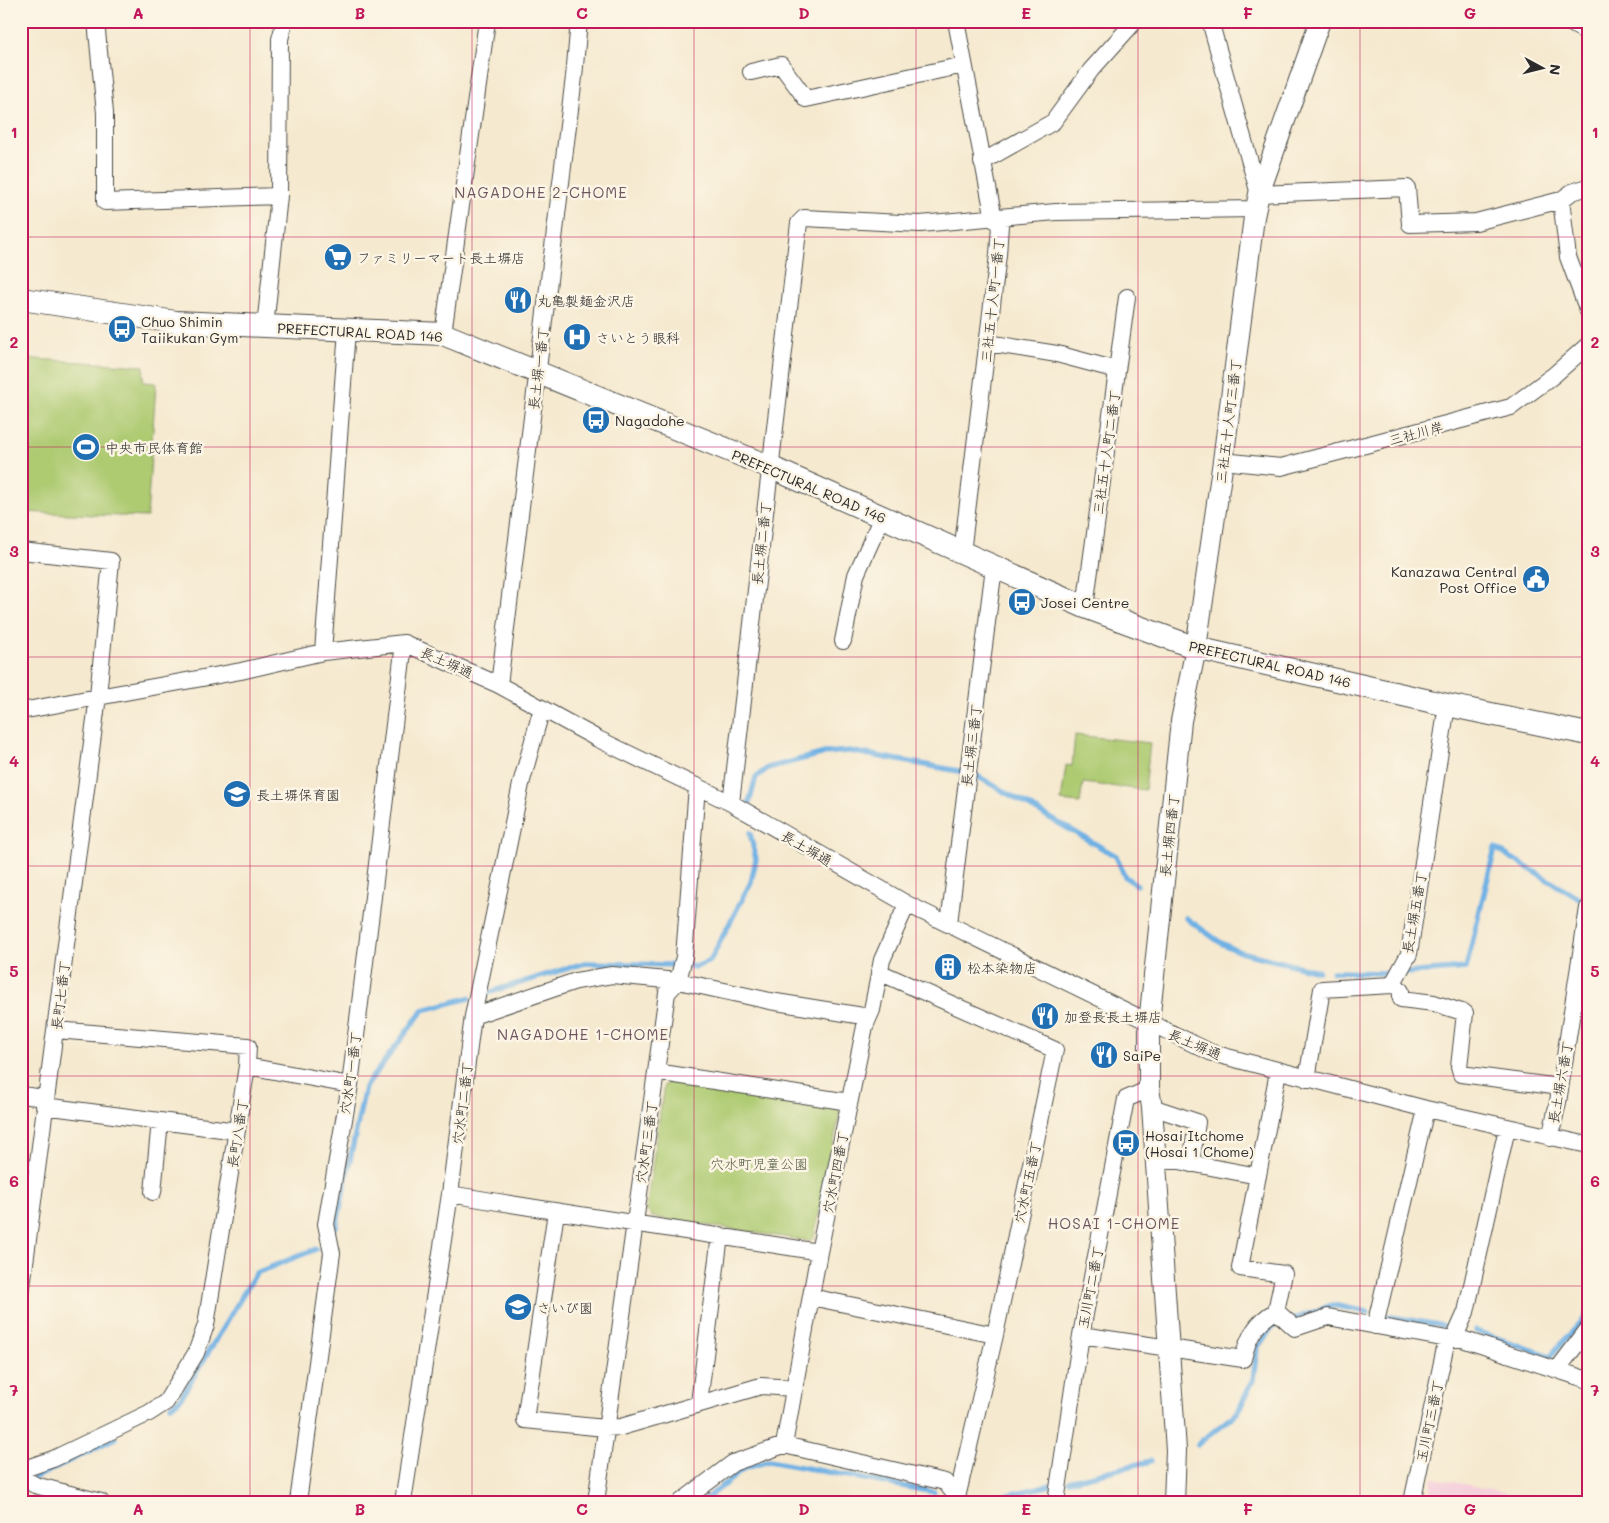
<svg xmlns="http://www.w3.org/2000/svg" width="1609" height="1523" font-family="Mali,'Klee One',sans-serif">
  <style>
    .built { fill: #f5cfdb }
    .green { fill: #aecb72; stroke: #6c7b4e }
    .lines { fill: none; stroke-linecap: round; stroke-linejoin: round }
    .stream { stroke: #70b1e4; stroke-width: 5.5 }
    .minor-casing { stroke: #494844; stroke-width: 18 }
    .tertiary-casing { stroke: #494844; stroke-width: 22 }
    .secondary-casing { stroke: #494844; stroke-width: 24 }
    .minor { stroke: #fff; stroke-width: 16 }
    .tertiary { stroke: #fff; stroke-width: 20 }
    .secondary { stroke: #fff; stroke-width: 22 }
    .grid { fill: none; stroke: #c2185b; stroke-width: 1; stroke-opacity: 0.55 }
    .labels { text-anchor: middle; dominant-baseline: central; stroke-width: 5; stroke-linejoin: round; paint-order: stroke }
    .poi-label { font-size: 14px; fill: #2b2b2b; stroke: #fcf5e5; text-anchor: start }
    .street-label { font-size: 14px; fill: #2b2b2b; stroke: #fcf5e5 }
    .park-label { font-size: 14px; fill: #525b40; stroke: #fcf5e5 }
    .neighbourhood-label { font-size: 15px; letter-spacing: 1px; fill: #6f5761; stroke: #fcf5e5 }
    .neatline { fill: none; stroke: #c2185b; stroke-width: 2 }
    .grid-label { font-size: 16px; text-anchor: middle; font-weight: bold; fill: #c2185b }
  </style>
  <rect width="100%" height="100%" fill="#fcf5e5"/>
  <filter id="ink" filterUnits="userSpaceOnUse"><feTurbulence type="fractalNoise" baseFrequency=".02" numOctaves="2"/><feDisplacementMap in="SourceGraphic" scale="10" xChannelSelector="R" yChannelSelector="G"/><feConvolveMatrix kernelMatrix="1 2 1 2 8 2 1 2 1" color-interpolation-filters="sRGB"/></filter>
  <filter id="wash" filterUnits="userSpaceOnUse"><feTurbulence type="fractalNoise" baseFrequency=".0096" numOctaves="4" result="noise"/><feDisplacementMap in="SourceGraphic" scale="20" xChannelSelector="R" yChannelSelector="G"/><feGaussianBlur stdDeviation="1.12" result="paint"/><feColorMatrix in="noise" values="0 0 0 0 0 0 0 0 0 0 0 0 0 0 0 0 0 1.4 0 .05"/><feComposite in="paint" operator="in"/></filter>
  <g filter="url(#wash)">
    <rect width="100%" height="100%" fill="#f5e9cf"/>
    <path class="built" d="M 1433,1478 L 1529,1497 L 1528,1502 L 1428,1502 Z"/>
    <path class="green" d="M 21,358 L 144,366 L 143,382 L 156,383 L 147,517 L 21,512 Z
      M 1075,735 L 1150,743 L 1145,790 L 1083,783 L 1080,803 L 1061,801 L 1066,765 L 1072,766 Z
      M 670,1081 L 835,1104 L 840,1112 L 814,1237 L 810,1241 L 652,1217 L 646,1210 L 664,1085 Z"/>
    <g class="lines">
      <path class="stream" d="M 972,773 L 1116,856 L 1125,877 L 1137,885
        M 749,803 L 756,777 L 768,768 L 825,753 L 849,751 L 964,772
        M 1186,918 L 1221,943 L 1240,952 L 1318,971
        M 689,966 L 695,967 L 710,961 L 751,882 L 756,859 L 750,833
        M 1333,972 L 1391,973
        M 1407,973 L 1466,968 L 1495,848 L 1583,901
        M 487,993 L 585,963 L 674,965
        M 336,1227 L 365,1087 L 423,1010 L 469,998
        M 1387,1316 L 1444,1326
        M 1476,1331 L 1550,1356 L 1585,1318 L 1588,1311
        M 171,1406 L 180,1399 L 256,1273 L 316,1249
        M 1198,1444 L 1238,1412 L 1253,1380 L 1257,1348 L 1272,1327 L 1332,1305 L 1368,1312
        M 34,1478 L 115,1438
        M 1069,1481 L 1151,1461
        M 999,1497 L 1051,1485
        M 702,1502 L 745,1468 L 769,1461 L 934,1492"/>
    </g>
  </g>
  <g filter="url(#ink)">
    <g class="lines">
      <defs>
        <path id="minor" d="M 96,21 L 105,113 L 105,202 L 279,196
          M 956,21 L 994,219 L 1000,225 L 998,255 L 962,553
          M 1210,21 L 1259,194 L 1407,188 L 1410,224 L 1476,222 L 1561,200 L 1572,192 L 1588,187
          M 1567,21 L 1588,33
          M 751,72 L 781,65 L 806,99 L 964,65
          M 982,162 L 1053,122 L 1091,70 L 1135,21
          M 1561,200 L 1568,257 L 1588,311
          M 265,327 L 279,196 L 280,39 L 283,28 L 282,21
          M 443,334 L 487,21
          M 988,343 L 1057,354 L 1117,370
          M 1223,461 L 1281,467 L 1511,407 L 1554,375 L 1588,345
          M 21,551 L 111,561 L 98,696 L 21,1294
          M 1085,607 L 1127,297
          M 843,641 L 856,575 L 882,517
          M 323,652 L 347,330
          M 499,685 L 574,77 L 579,21
          M 21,711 L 241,671 L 323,652 L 404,643 L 499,685 L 598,739 L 731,803 L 907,904 L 1212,1053 L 1426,1109 L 1588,1145
          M 731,803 L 799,223 L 804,218 L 920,224 L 1056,212 L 1256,209
          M 949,923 L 994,567
          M 879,972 L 1055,1050 L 995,1335 L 956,1502
          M 1393,982 L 1401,991 L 1401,999 L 1434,1003 L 1465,1013 L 1459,1067 L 1461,1074 L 1560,1087
          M 473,1016 L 576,981 L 612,975 L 678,981 L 770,1001 L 869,1017
          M 247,1066 L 350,1085
          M 656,1072 L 849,1102
          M 1278,1072 L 1240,1268 L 1284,1274 L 1276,1311 L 1295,1328 L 1328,1317 L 1447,1339 L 1462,1339 L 1588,1380
          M 1307,1079 L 1322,989 L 1392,985 L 1409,954 L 1447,705
          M 21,1095 L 45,1098
          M 44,1106 L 237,1131
          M 1152,1107 L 1197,1122 L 1191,1164
          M 1550,1138 L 1558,1102 L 1588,908
          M 1156,1161 L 1179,1161 L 1258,1176
          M 153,1192 L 160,1121
          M 450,1194 C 573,1215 696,1232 819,1252
          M 556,1212 L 525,1420 L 605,1428 L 621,1427 L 761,1386 L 795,1388
          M 811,1297 L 995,1335
          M 1375,1326 L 1426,1109
          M 1081,1335 L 1243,1359 C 1248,1337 1256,1322 1276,1311
          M 1454,1339 L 1466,1312 L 1507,1128
          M 1557,1370 L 1588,1329
          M 699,1403 L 720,1235
          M 784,1445 L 819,1252 L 865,1026 L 872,1010 L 882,960 L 907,904
          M 21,1470 L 53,1459 L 149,1413 L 166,1402 L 196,1353 L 206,1325 L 247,1066 L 248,1046 L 56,1030
          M 21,1477 L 35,1485 L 101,1502
          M 298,1502 L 332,1253 L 326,1224 L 350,1085 L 404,643
          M 403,1502 L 450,1194 L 473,1016 L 521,784 L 542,708
          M 596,1502 L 667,993 L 678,981 L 684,957 L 697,786
          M 681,1502 L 733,1463 L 784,1445 L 945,1482 L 957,1497
          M 1056,1502 L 1081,1335 L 1126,1099 L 1149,1089
          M 1412,1502 L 1447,1339"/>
        <path id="tertiary" d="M 1174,1502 L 1176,1450 L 1152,1107 L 1149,1089 L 1149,1023 L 1181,721 L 1196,648 L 1223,461 L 1254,217 L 1259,194 L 1320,21"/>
        <path id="secondary" d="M 21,299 L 176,322 L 443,334 L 770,467 L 1085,607 L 1196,648 L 1447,705 L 1588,734"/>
      </defs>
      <use href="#minor" class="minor-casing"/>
      <use href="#tertiary" class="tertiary-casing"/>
      <use href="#secondary" class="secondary-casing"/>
      <use href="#minor" class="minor"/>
      <use href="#tertiary" class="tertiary"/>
      <use href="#secondary" class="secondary"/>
    </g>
  </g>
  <path class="grid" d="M 250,21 L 250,1502M 472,21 L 472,1502M 694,21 L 694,1502M 916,21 L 916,1502M 1138,21 L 1138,1502M 1360,21 L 1360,1502M 21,237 L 1588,237M 21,447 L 1588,447M 21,657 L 1588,657M 21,866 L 1588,866M 21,1076 L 1588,1076M 21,1286 L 1588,1286"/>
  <defs>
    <symbol id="supermarket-disc" viewBox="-11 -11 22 22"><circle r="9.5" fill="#1f6fb2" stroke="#fcf5e5"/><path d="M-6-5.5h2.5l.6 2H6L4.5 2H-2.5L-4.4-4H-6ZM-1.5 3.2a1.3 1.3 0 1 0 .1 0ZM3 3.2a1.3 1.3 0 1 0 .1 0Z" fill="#fff"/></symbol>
    <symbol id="restaurant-disc" viewBox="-11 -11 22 22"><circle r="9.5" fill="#1f6fb2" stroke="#fcf5e5"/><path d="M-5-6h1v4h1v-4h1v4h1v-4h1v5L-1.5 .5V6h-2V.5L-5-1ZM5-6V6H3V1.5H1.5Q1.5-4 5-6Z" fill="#fff"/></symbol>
    <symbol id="bus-disc" viewBox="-11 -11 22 22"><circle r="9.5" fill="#1f6fb2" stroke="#fcf5e5"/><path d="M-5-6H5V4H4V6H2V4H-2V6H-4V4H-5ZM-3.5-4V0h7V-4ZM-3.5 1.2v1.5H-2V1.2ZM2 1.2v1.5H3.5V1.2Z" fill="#fff"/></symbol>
    <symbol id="hospital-disc" viewBox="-11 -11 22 22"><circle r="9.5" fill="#1f6fb2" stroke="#fcf5e5"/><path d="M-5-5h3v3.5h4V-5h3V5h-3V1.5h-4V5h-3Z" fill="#fff"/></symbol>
    <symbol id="stadium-disc" viewBox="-11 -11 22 22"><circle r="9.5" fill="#1f6fb2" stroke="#fcf5e5"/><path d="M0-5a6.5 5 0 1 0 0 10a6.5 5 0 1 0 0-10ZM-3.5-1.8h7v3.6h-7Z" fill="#fff"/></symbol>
    <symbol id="civic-disc" viewBox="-11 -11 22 22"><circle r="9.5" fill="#1f6fb2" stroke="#fcf5e5"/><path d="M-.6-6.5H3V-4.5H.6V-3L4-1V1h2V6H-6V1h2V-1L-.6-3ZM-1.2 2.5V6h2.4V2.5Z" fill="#fff"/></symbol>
    <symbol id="school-disc" viewBox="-11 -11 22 22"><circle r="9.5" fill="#1f6fb2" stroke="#fcf5e5"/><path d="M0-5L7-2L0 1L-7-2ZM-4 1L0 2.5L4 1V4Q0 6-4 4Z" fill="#fff"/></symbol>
    <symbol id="building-disc" viewBox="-11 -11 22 22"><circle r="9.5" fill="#1f6fb2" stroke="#fcf5e5"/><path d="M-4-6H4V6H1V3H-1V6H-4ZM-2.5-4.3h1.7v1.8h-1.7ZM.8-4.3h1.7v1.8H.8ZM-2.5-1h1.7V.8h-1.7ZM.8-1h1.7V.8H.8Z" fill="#fff"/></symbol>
  </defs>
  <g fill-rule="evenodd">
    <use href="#supermarket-disc" x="322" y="241" width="32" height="32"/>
    <use href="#restaurant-disc" x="502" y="284" width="32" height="32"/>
    <use href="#bus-disc" x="106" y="313" width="32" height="32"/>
    <use href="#hospital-disc" x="561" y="321" width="32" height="32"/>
    <use href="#bus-disc" x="580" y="404" width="32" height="32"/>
    <use href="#stadium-disc" x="70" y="431" width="32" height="32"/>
    <use href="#civic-disc" x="1520" y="563" width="32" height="32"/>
    <use href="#bus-disc" x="1006" y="586" width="32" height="32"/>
    <use href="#school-disc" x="221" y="778" width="32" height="32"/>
    <use href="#building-disc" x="932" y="951" width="32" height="32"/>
    <use href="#restaurant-disc" x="1029" y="1000" width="32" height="32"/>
    <use href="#restaurant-disc" x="1088" y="1039" width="32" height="32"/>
    <use href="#bus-disc" x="1110" y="1127" width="32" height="32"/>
    <use href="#school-disc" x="502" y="1291" width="32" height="32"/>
  </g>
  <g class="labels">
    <g class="poi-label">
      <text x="357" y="257">ファミリーマート長土塀店</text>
      <text x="537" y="300">丸亀製麺金沢店</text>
      <text x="141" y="321">Chuo Shimin<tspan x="141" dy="16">Taiikukan Gym</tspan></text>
      <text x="596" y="337">さいとう眼科</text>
      <text x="615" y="420">Nagadohe</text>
      <text x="105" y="447">中央市民体育館</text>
      <text x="1517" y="571" text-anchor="end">Kanazawa Central<tspan x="1517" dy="16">Post Office</tspan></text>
      <text x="1041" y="602">Josei Centre</text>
      <text x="256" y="794">長土塀保育園</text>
      <text x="967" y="967">松本染物店</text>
      <text x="1064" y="1016">加登長長土塀店</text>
      <text x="1123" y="1055">SaiPe</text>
      <text x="1145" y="1135">Hosai Itchome<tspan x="1145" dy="16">(Hosai 1 Chome)</tspan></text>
      <text x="537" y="1307">さいび園</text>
    </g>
    <g class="street-label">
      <text transform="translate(992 300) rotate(-84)">三社五十人町一番丁</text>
      <text transform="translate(360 332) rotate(3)">PREFECTURAL ROAD 146</text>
      <text transform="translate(538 368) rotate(-83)">長土塀一番丁</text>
      <text transform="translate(1228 421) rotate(-83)">三社五十人町三番丁</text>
      <text transform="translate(1416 433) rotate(-15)">三社川岸</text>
      <text transform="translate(1106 452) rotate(-82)">三社五十人町二番丁</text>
      <text transform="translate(809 486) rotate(23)">PREFECTURAL ROAD 146</text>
      <text transform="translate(761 543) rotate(-84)">長土塀二番丁</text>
      <text transform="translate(447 662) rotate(24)">長土塀通</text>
      <text transform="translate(1270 664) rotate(13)">PREFECTURAL ROAD 146</text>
      <text transform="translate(971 745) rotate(-83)">長土塀三番丁</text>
      <text transform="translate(1169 835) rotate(-84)">長土塀四番丁</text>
      <text transform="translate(807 848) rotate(30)">長土塀通</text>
      <text transform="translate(1414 912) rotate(-80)">長土塀五番丁</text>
      <text transform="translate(60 995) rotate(-83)">長町七番丁</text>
      <text transform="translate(1195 1044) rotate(23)">長土塀通</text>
      <text transform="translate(350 1073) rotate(-82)">穴水町一番丁</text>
      <text transform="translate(1560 1082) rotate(-80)">長土塀六番丁</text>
      <text transform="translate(462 1103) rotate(-83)">穴水町二番丁</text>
      <text transform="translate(237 1133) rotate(-81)">長町八番丁</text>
      <text transform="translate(646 1142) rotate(-82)">穴水町三番丁</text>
      <text transform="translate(835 1172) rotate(-79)">穴水町四番丁</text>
      <text transform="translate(1027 1182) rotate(-78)">穴水町五番丁</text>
      <text transform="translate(1090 1287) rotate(-79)">玉川町二番丁</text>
      <text transform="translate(1429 1421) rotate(-78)">玉川町三番丁</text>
    </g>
    <g class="park-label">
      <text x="759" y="1163">穴水町児童公園</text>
    </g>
    <g class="neighbourhood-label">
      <text x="541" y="192">NAGADOHE 2-CHOME</text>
      <text x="583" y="1034">NAGADOHE 1-CHOME</text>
      <text x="1114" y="1223">HOSAI 1-CHOME</text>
    </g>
  </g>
  <rect width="1609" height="1523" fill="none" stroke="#fcf5e5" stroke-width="55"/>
  <g transform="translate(1542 68) rotate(97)" stroke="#fcf5e5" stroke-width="4" paint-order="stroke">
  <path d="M0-4L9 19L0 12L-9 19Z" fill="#2b2b2b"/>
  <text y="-8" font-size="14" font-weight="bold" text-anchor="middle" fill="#2b2b2b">N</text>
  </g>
  <rect x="28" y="28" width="1554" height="1468" class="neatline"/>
  <g class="grid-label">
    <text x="138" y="19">A</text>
    <text x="360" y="19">B</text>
    <text x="582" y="19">C</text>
    <text x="804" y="19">D</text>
    <text x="1026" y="19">E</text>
    <text x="1248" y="19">F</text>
    <text x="1470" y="19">G</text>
    <text x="14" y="138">1</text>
    <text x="1595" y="138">1</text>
    <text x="14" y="348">2</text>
    <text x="1595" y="348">2</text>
    <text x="14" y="557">3</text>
    <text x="1595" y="557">3</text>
    <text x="14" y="767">4</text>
    <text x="1595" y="767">4</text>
    <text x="14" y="977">5</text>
    <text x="1595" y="977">5</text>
    <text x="14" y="1187">6</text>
    <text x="1595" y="1187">6</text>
    <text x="14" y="1396">7</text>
    <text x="1595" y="1396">7</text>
    <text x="138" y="1515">A</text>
    <text x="360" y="1515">B</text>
    <text x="582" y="1515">C</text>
    <text x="804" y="1515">D</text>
    <text x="1026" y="1515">E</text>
    <text x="1248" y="1515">F</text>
    <text x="1470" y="1515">G</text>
  </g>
</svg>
